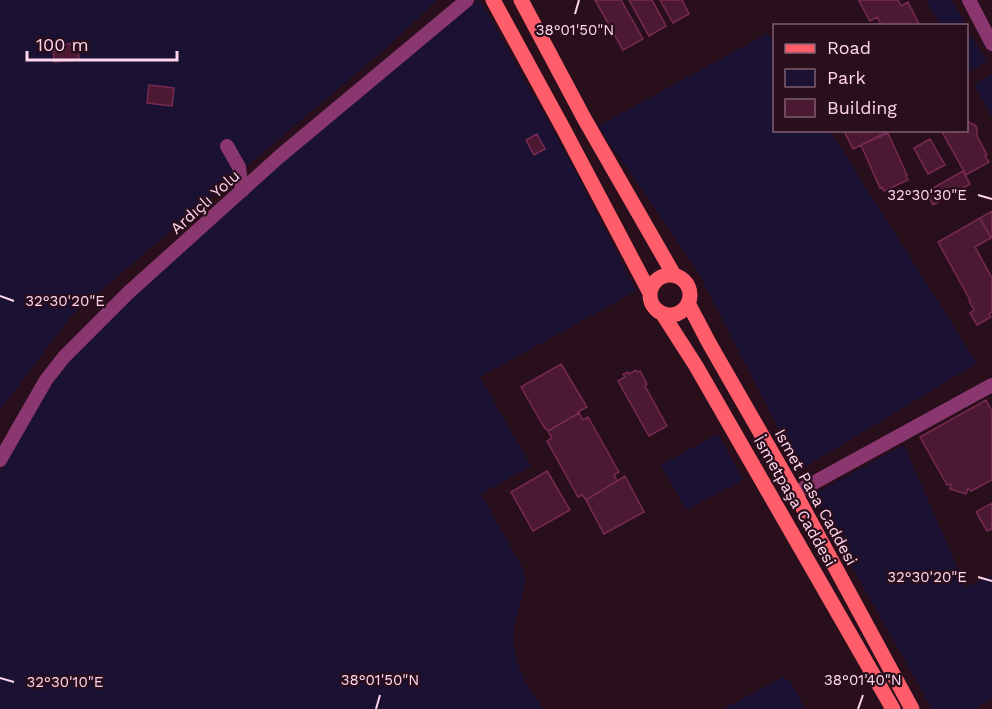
<svg xmlns="http://www.w3.org/2000/svg" width="992" height="709" font-family="'Work Sans',sans-serif">
  <style>
    .green { fill: #1a1133 }
    .building { fill: #4b1932; stroke: #782a52; stroke-width: 1.5 }
    .lines { fill: none; stroke-linecap: round; stroke-linejoin: round }
    .minor { stroke: #8a376f; stroke-width: 14 }
    .major { stroke: #ff5d6a; stroke-width: 15 }
    .ticks { fill: none; stroke: #ffd6ee; stroke-width: 2 }
    .labels { text-anchor: middle; dominant-baseline: central; stroke-width: 4.5; stroke-linejoin: round; paint-order: stroke }
    .street-label { font-size: 16px; fill: #ffd6ee; stroke: #290e1c }
    .ticks-label { font-size: 15px; text-anchor: middle; fill: #ffd6ee; stroke: #290e1c; stroke-width: 4.5; stroke-linejoin: round; paint-order: stroke }
  </style>
  <rect width="100%" height="100%" fill="#290e1c"/>
  <path class="green" d="M 0,0 L 437,0 L 393,42 L 71,316 L 0,410 Z
    M 478,0 L 480,0 L 571,163 L 636,291 L 480,377 L 531,466 L 481,494 L 522,567 C 523,571 525,576 525,580 C 524,596 517,612 514,627 C 510,655 525,689 545,709 L 0,709 L 0,472 L 36,410 L 50,387 L 84,343 L 107,319 L 279,163 Z
    M 926,0 L 952,0 L 966,25 L 940,25 Z
    M 768,33 L 774,44 L 774,130 L 830,131 L 977,363 L 800,470 L 697,270 L 598,126 Z
    M 971,35 L 987,61 L 968,72 L 966,70 L 967,37 Z
    M 992,74 L 992,117 L 974,84 Z
    M 718,434 L 743,480 L 686,510 L 661,465 Z
    M 904,445 L 966,587 L 992,576 L 992,699 L 973,709 L 932,709 L 812,495 Z
    M 783,677 L 791,682 L 805,709 L 723,709 Z"/>
  <path class="building" d="M 595,0 L 621,0 L 643,39 L 623,50 Z
    M 629,0 L 652,0 L 666,26 L 649,36 Z
    M 660,0 L 682,0 L 689,14 L 673,23 Z
    M 861,0 L 898,0 L 901,6 L 908,2 L 920,26 L 882,26 L 877,17 L 870,21 L 859,1 Z
    M 78,43 L 79,60 L 54,62 L 53,45 Z
    M 149,85 L 174,88 L 172,106 L 147,103 Z
    M 966,118 L 970,123 L 975,125 L 977,128 L 977,136 L 987,155 L 985,156 L 989,162 L 966,175 L 941,130 L 966,130 Z
    M 891,130 L 853,149 L 844,131 L 845,130 Z
    M 888,133 L 907,175 L 906,176 L 908,180 L 884,191 L 882,187 L 880,188 L 861,145 Z
    M 537,134 L 545,149 L 534,155 L 526,140 Z
    M 930,139 L 945,165 L 928,174 L 914,148 Z
    M 963,171 L 970,184 L 933,205 L 926,192 Z
    M 992,211 L 992,237 L 991,238 L 980,218 Z
    M 980,218 L 991,238 L 975,247 L 992,278 L 992,312 L 989,314 L 991,317 L 977,325 L 970,313 L 974,310 L 969,301 L 970,300 L 938,242 Z
    M 561,364 L 587,407 L 578,412 L 579,413 L 548,431 L 544,427 L 521,387 Z
    M 636,370 L 637,372 L 640,371 L 647,384 L 645,386 L 667,426 L 649,436 L 618,381 L 625,377 L 623,374 L 628,372 L 629,374 Z
    M 986,400 L 992,411 L 992,480 L 971,491 L 968,488 L 966,494 L 950,489 L 951,484 L 947,485 L 920,437 Z
    M 579,413 L 583,420 L 588,417 L 619,472 L 614,475 L 617,481 L 586,500 L 582,495 L 578,497 L 547,441 L 552,438 L 548,431 Z
    M 547,471 L 570,510 L 533,531 L 511,492 Z
    M 625,476 L 644,512 L 604,534 L 586,500 Z
    M 992,503 L 992,529 L 987,531 L 976,512 Z"/>
  <g class="lines">
    <path class="minor" d="M 969,0 L 992,44
      M 227,146 L 239,167 L 242,191
      M 0,460 L 46,380 L 64,357 L 128,293 L 280,156 L 467,0
      M 795,493 L 992,385"/>
    <path class="major" d="M 493,0 L 564,130 L 650,293
      M 521,0 L 585,120 L 674,275
      M650 295a20 20 0 1 1 40 0a20 20 0 1 1-40 0Z
      M 688,303 L 709,343 L 795,493 L 912,709
      M 662,313 L 696,366 L 893,709"/>
  </g>
  <path class="ticks" d="M 575,14 L 579,0M 978,195 L 992,199M 0,296 L 14,301M 978,577 L 992,581M 0,678 L 14,682M 376,709 L 380,695M 858,709 L 863,695"/>
  <g class="labels">
    <g class="street-label">
      <text transform="translate(205 202) rotate(-42)">Ardıçlı Yolu</text>
      <text transform="translate(816 497) rotate(61)">Ismet Pasa Caddesi</text>
      <text transform="translate(795 501) rotate(60)">İsmetpaşa Caddesi</text>
    </g>
  </g>
  <g class="ticks-label">
    <text x="575" y="35">38°01'50"N</text>
    <text x="927" y="200">32°30'30"E</text>
    <text x="65" y="306">32°30'20"E</text>
    <text x="927" y="582">32°30'20"E</text>
    <text x="380" y="685">38°01'50"N</text>
    <text x="863" y="685">38°01'40"N</text>
    <text x="65" y="687">32°30'10"E</text>
  </g>
  <rect x="773" y="24" width="195" height="108" fill="#290e1c" stroke="#7f5e70" stroke-width="1.5"/>
  <rect x="785" y="44" width="30" height="9" fill="#ff5d6a" stroke="#7f5e70" stroke-width="1.5"/>
  <text x="827" y="54" font-size="18" fill="#ffd6ee">Road</text>
  <rect x="785" y="69" width="30" height="18" fill="#1a1133" stroke="#7f5e70" stroke-width="1.5"/>
  <text x="827" y="84" font-size="18" fill="#ffd6ee">Park</text>
  <rect x="785" y="99" width="30" height="18" fill="#4b1932" stroke="#7f5e70" stroke-width="1.5"/>
  <text x="827" y="114" font-size="18" fill="#ffd6ee">Building</text>
  <path d="M27 51v9h150v-9" fill="none" stroke="#ffd6ee" stroke-width="3"/>
  <text x="36" y="51" font-size="18" fill="#ffd6ee" stroke="#290e1c" stroke-width="4.5" paint-order="stroke">100 m</text>
</svg>
